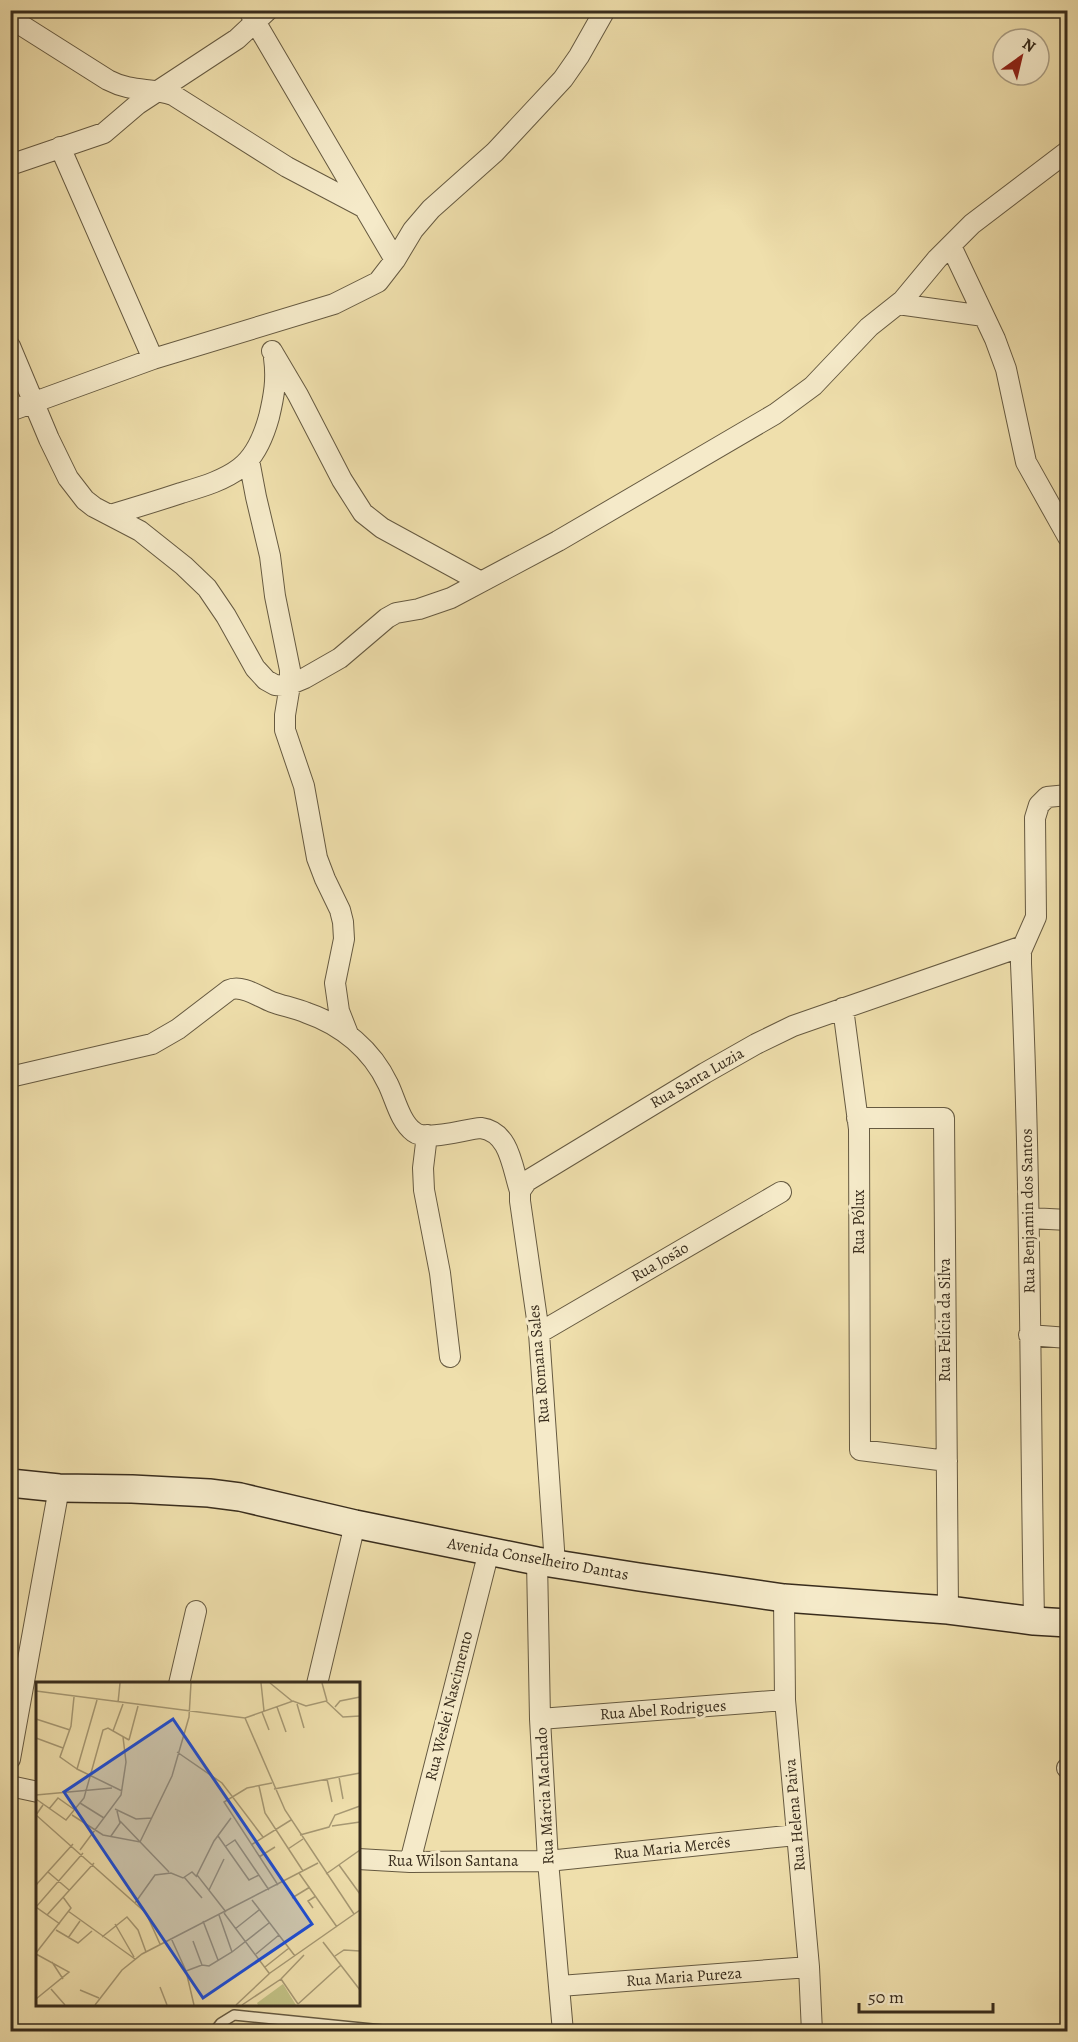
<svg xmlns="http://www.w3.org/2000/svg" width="1078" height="2042" font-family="Alegreya,serif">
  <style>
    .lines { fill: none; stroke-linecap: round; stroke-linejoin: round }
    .lane-casing { stroke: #665a41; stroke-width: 12 }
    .street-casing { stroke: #665a41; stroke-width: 22 }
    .secondary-casing { stroke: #392d1d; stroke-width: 30 }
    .lane { stroke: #f5eac9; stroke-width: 9 }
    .street { stroke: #f5eac9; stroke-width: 20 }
    .secondary { stroke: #f5eac9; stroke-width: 27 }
    .labels { text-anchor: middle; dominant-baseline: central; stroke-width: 6; stroke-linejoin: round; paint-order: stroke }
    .street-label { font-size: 16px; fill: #392d1d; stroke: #f5eac9 }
    .inset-road { fill: none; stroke: #a69873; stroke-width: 1.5 }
    .view { fill: #1d4ed8; fill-opacity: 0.15; stroke: #1d4ed8; stroke-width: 3 }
    .inset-edge { fill: none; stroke: #392d1d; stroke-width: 3 }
  </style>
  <rect width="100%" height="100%" fill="#efdfac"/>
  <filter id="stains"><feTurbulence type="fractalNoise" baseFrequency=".00333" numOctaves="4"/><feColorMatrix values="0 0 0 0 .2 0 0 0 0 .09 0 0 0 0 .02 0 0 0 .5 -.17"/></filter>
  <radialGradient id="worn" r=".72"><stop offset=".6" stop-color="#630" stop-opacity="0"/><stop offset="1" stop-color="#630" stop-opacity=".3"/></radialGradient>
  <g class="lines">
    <defs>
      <path id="lane" d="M 214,2032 L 221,2023 L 234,2015 L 402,2032"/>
      <path id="street" d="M 249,11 L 395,260
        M 10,18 L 108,80 C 133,93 149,87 173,95 L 287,167 L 361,206
        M 60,147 L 153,359
        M 10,165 L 104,133 L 138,104 L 237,39 L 268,10
        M 951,246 L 995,339 L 1006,369 L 1026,462 L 1068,537
        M 898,304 L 984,316
        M 10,346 L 49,439 L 68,478 L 85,500 L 94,507 L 140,531 L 184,566 L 207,588 L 226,616 L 255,668 L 266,680 L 275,685 L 286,686 L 305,678 L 340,658 L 387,618 L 396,613 L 419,609 L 451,598 L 558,541 L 775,414 L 813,386 L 869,327 L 903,300 L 937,259 L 972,224 L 1068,151
        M 272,351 L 298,395 L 342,480 L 363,513 L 382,528 L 481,582
        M 10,411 L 153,359 L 334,304 L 378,282 L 395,260 L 413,230 L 431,209 L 495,152 L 563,79 L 579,56 L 605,10
        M 249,460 L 256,497 L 270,556 L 275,596 L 290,670 L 290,685 L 285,715 L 285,730 L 304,786 L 317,858 L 325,879 L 340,910 L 343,922 L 344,939 L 335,983 L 339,1011 L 348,1034
        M 110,515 C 134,508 157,501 181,493 C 201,487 223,481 240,468 C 256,456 264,435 269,417 C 274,396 277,379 274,358
        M 843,1008 L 859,1129 L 860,1450 L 947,1461
        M 10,1077 L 152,1044 L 178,1029 L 229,990 C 242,984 259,997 272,1002 C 283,1006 295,1008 307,1013 C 342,1025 372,1050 388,1084 C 395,1098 400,1122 414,1132 C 427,1142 465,1129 481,1128 C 510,1132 512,1167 520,1191
        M 857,1118 L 944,1118 L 948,1610
        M 427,1135 L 423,1168 L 424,1190 L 440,1273 L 450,1357
        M 1030,1218 L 1068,1220
        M 539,1333 L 781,1192
        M 1029,1335 L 1068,1338
        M 537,1561 L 540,1719 L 548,1861 L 563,2032
        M 555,1564 L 539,1333 L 520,1201 L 520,1191 L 527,1181 L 705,1073 L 756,1044 L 793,1026 L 1023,946
        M 784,1598 L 785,1700 L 809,1967 L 812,2032
        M 1034,1621 C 1030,1402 1031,1183 1021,964 L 1021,951 L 1036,917 L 1035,818 L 1039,805 L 1047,797 L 1068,795
        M 179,1684 L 196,1611
        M 317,1684 L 355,1524
        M 540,1719 L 785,1700
        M 10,1759 L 59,1488
        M 1067,1768 L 1068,1768
        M 10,1786 L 38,1792
        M 358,1859 L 410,1862 L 548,1861 L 796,1835
        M 410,1862 L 489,1551
        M 560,1986 L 809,1967"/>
      <path id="secondary" d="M 10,1483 L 59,1488 L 132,1489 L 209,1493 L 240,1497 L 355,1524 L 537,1561 L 639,1577 L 784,1598 L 948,1610 L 1034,1621 L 1068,1623"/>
    </defs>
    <use href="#lane" class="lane-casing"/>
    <use href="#street" class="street-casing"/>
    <use href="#secondary" class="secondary-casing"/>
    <use href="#lane" class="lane"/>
    <use href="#street" class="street"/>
    <use href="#secondary" class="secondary"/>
  </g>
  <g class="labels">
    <g class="street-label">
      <text transform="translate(697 1078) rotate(-30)">Rua Santa Luzia</text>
      <text transform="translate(1028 1211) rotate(-91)">Rua Benjamin dos Santos</text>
      <text transform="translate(859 1222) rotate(-90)">Rua Pólux</text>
      <text transform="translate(660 1262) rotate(-30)">Rua Josão</text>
      <text transform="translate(945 1320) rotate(-90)">Rua Felícia da Silva</text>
      <text transform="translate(539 1364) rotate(-95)">Rua Romana Sales</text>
      <text transform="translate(538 1559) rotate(10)">Avenida Conselheiro Dantas</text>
      <text transform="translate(449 1706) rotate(-76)">Rua Weslei Nascimento</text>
      <text transform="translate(663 1710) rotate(-4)">Rua Abel Rodrigues</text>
      <text transform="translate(545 1796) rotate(-93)">Rua Márcia Machado</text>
      <text transform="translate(795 1815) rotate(-95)">Rua Helena Paiva</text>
      <text transform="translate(672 1848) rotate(-6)">Rua Maria Mercês</text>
      <text x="453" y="1861">Rua Wilson Santana</text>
      <text transform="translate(684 1977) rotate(-4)">Rua Maria Pureza</text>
    </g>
  </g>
  <g transform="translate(36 1682)">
    <rect width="324" height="324" fill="#efdfac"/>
    <path d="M 247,302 L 260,323 L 222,323 L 221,321 Z" fill="#c1c084"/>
    <path class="inset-road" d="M 225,1 L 228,29M 234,1 L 256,19M 286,1 L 291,19M 0,9 L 209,36 L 257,19 L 270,24 L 290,19 L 307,35 L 324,34M 38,15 L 35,44 L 24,75 L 41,87M 61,18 L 41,87 L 86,109M 82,21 L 84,1M 261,22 L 268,46M 241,25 L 250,50M 299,25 L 304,19 L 324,15M 226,30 L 233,48M 209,36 L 249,128 L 318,232M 0,37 L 34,48M 77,49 L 87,22M 0,56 L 27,66M 93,58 L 102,24M 141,70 L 186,101 L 227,155M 303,95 L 307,117M 291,97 L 296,120M 236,101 L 211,106 L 188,120 L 242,203M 223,104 L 229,131 L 267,189M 238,107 L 324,91M 0,113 L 76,106M 0,117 L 30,138 L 48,116 L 67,48 L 72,46 L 93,58M 44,121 L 68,136M 7,123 L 0,133 L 110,231 L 124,262M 13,127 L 22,116 L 39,128M 79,127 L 100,137 L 116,136M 36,133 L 67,153 L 104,160 L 136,94 L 153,35 L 155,1M 84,139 L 133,190M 296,144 L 324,140M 264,153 L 293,145 L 299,133 L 324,124M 75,154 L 84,141 L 81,129M 182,154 L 213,198 L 223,193M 215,163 L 255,138M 190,164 L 199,158 L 233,208M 252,167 L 267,157M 44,168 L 85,113 L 90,80 L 87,55M 223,175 L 239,165M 303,183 L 324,212M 12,190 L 33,208M 263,191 L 301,245M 290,192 L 324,168M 148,195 L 166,216M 0,203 L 37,162M 173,208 L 188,177M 256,216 L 274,205M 216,218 L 259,274M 99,221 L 119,193 L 135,191 L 147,196 L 156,190 L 161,195M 277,226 L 272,219 L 280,214M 32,229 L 99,277M 190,230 L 161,193 L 178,159 L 195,136M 188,231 L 233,291M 11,233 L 58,181M 183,233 L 196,270M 167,239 L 182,278M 24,242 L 0,225 L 47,171M 79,242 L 98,275M 199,247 L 223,228M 20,248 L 42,261 L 56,249M 66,255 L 91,235 L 102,248 L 110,270M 32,256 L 44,239M 135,256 L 150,289 L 158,323M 287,260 L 324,308M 0,271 L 35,226 L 27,215M 0,272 L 33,290 L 0,317M 220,272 L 243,253M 299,274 L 308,268 L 324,269M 16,280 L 27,297M 166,283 L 173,284 L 196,270 L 233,241M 229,285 L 253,266M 150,289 L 166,283 L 157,259M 245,297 L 262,322M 124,305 L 131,323M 15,307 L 29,323M 44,308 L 63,316M 262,322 L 305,283M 59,323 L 86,288 L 106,272 L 282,181M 200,323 L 234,291 L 324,228M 206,323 L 245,297 L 268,273"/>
    <path class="view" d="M 137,37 L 276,242 L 167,316 L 28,110 Z"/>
    <rect width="324" height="324" class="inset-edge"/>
  </g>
  <rect width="1078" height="2042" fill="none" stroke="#efdfac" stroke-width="36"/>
  <rect x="12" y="12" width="1054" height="2018" fill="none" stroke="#392d1d" stroke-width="3"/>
  <rect x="18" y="18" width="1042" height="2006" fill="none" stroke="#392d1d" stroke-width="1.5"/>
  <g transform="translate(1021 57) rotate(34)"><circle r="28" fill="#f5eac9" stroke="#aa9e84" stroke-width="1.5"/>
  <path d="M0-4.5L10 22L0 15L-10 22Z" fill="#8f2418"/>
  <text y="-9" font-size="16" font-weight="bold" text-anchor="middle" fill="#392d1d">N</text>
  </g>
  <path d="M859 2003v9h134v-9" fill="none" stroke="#392d1d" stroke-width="3"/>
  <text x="868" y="2003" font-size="18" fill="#392d1d" stroke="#f5eac9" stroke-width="4.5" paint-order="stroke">50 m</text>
  <rect width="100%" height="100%" filter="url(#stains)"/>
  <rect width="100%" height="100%" fill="url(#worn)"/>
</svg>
